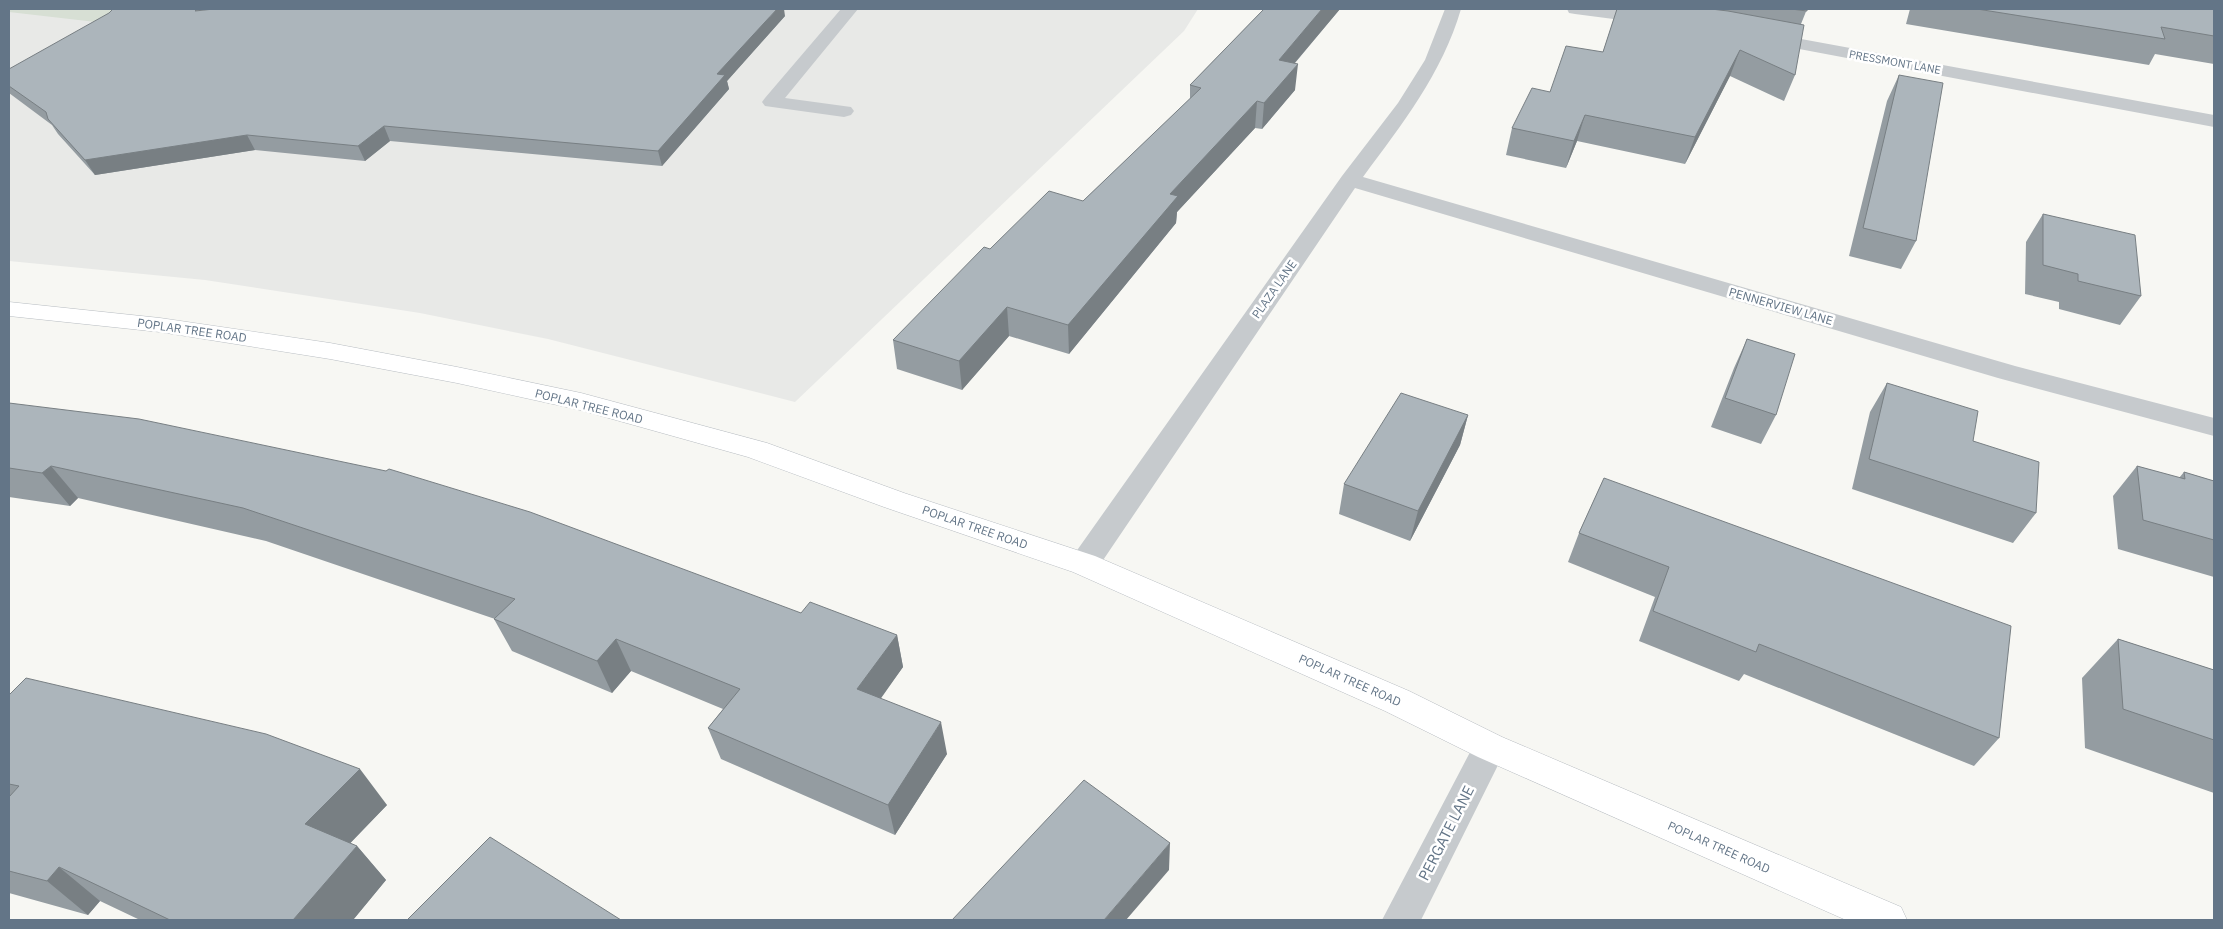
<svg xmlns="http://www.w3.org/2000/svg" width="2223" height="929" font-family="'IBM Plex Sans',sans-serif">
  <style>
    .built { fill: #e8e9e7 }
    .green { fill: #d7dfd4 }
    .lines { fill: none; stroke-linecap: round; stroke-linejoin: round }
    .secondary-casing { stroke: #b8bdc2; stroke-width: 1 }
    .lane { fill: #c6cacd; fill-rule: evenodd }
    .street { fill: #c6cacd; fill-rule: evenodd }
    .secondary { fill: #fff; fill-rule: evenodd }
    .wall { fill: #949ca1 }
    .shaded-wall { fill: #787f83 }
    .building { fill: #acb5bb; stroke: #787f83 }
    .labels { text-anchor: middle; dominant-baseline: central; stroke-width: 5; stroke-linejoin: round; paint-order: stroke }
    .far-street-label { font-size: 11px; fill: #637587; stroke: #fff }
    .street-label { font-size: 12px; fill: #637587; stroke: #fff }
    .near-street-label { font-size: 15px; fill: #637587; stroke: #fff }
  </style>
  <rect width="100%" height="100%" fill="#f7f7f3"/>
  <path class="built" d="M 9,9 L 1198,9 L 1184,31 L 795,402 L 548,339 L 420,313 L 205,280 L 9,261 Z"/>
  <path class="green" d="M 9,9 L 237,9 L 113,24 L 9,12 Z"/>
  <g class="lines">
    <defs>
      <path id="secondary" d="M 9,302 L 160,318 L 330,343 L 457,367 L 581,393 L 767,443 L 904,493 L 1095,556 L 1409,691 L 1502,737 L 1901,907 L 1907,920 L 1846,920 L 1478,757 L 1385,711 L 1073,572 L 884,507 L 748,457 L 580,410 L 457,383 L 330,359 L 160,332 L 9,316 Z"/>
    </defs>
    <use href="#secondary" class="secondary-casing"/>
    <path class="lane" d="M 841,9 L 858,9 L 785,98 L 851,107 L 854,111 L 851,115 L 844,117 L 765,106 L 762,102 L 765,98 Z"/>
    <path class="street" d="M 1445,9 L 1461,9 C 1442,74 1402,124 1363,177 L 2015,366 L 2214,418 L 2214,436 L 1998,378 L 1355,188 L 1095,572 L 1084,575 L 1073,572 L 1069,564 L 1073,556 L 1342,176 L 1398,103 L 1425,60 Z
      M 1567,9 L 1613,9 L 1652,14 L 1658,15 L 1661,19 L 1658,23 L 1652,24 L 1575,14 L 1569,13 Z
      M 1763,32 L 2214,115 L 2214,127 L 1757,41 L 1754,37 L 1757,33 Z
      M 1490,732 L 1502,737 L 1507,747 L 1421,920 L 1382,920 L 1478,737 Z"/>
    <use href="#secondary" class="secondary"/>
  </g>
  <path class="wall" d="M 1264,9 L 1340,9 L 1295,63 L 1295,90 L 1262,129 L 1255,128 L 1177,212 L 1176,223 L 1069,354 L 1009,336 L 962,390 L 897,369 L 893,340 L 990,249 L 1083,201 L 1190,99 L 1190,85 Z
    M 1617,9 L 1807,9 L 1801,24 L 1795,75 L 1784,101 L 1730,76 L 1685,164 L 1577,141 L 1566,168 L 1506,155 L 1512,128 L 1550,92 L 1603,52 Z
    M 1910,9 L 2214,9 L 2214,64 L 2155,54 L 2149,65 L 1906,24 Z
    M 785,16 L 727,81 L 729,89 L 662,166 L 390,141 L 365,161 L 255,150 L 95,175 L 58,134 L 52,125 L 9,93 L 9,69 Z
    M 1899,75 L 1916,241 L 1901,269 L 1849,256 L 1887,101 Z
    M 2043,214 L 2141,296 L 2120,325 L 2059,309 L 2059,302 L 2025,294 L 2026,242 Z
    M 1747,339 L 1776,415 L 1761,444 L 1711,427 L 1734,368 Z
    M 1887,383 L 1973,441 L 2036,513 L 2013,543 L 1852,489 L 1870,412 Z
    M 9,403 L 801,613 L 897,635 L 903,667 L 880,698 L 947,754 L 895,835 L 721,759 L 708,728 L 723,709 L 631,671 L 612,693 L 512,651 L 494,619 L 495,619 L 266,541 L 78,498 L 70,506 L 9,497 Z
    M 1468,415 L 1460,445 L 1410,541 L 1339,514 L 1344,484 Z
    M 2137,466 L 2179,478 L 2184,472 L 2214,481 L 2214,577 L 2118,549 L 2113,496 Z
    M 1604,478 L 1999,738 L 1974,766 L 1744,674 L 1739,681 L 1639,641 L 1655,597 L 1568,562 L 1579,533 Z
    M 2118,639 L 2214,670 L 2214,793 L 2085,748 L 2082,678 Z
    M 9,695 L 387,805 L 350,843 L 357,846 L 386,880 L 353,920 L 140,920 L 100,901 L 88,915 L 9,893 Z"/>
  <path class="shaded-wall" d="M 197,9 L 211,9 L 195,11 Z
    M 777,9 L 784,9 L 785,16 L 727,81 L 729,89 L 662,166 L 658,151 L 717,74 Z
    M 1322,9 L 1340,9 L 1276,85 L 1279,60 Z
    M 1740,50 L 1730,76 L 1685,164 L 1695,137 Z
    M 1298,64 L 1295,90 L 1262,129 L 1264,103 Z
    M 1257,101 L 1255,128 L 1177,212 L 1176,223 L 1069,354 L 1068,325 L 1170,194 Z
    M 1585,115 L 1577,141 L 1566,168 L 1574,141 Z
    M 384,126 L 390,141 L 365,161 L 358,146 Z
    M 247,135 L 255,150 L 95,175 L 85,160 Z
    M 1007,307 L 1009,336 L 962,390 L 959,361 Z
    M 1468,415 L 1460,445 L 1410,541 L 1418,511 Z
    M 51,466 L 78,498 L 70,506 L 42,473 Z
    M 897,635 L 903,667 L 865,721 L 857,689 Z
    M 616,639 L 631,671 L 612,693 L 597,661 Z
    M 941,722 L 947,754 L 895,835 L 888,805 Z
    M 360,769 L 387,805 L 336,858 L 305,824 Z
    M 1170,843 L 1169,870 L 1126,920 L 1104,920 Z
    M 357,846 L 386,880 L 353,920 L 293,920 Z
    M 59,867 L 100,901 L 88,915 L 47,881 Z"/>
  <path class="building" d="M 113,9 L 197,9 L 195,11 L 214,9 L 777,9 L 717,74 L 725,75 L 658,151 L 384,126 L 358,146 L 247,135 L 85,160 L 48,119 L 46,112 L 9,86 L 9,69 L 109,13 Z
    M 1264,9 L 1322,9 L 1279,60 L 1298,64 L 1264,103 L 1257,101 L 1170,194 L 1178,196 L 1068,325 L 1007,307 L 959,361 L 893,340 L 984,247 L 990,249 L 1049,191 L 1083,201 L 1201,88 L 1190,85 Z
    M 1617,9 L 1711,9 L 1728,11 L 1804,25 L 1795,75 L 1740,50 L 1695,137 L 1585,115 L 1574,141 L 1512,128 L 1532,88 L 1550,92 L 1566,46 L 1603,52 Z
    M 1791,9 L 1807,9 L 1807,11 Z
    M 1977,9 L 2214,9 L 2214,36 L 2161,27 L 2165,39 Z
    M 1899,75 L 1943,83 L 1916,241 L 1863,228 Z
    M 2043,214 L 2135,235 L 2141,296 L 2078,281 L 2078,274 L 2043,265 Z
    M 1747,339 L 1795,354 L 1776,415 L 1725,398 Z
    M 1887,383 L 1978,411 L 1973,441 L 2039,462 L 2036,513 L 1869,459 Z
    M 1401,393 L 1468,415 L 1418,511 L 1344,484 Z
    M 9,403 L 139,419 L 386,471 L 389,469 L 530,512 L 801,613 L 810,602 L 897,635 L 857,689 L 941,722 L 888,805 L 708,728 L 740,689 L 616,639 L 597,661 L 494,619 L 515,599 L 243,508 L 51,466 L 42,473 L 9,468 Z
    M 2137,466 L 2185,479 L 2184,472 L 2214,481 L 2214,540 L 2143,520 Z
    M 1604,478 L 2011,626 L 1999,738 L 1759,644 L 1756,652 L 1653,611 L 1669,567 L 1579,533 Z
    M 2118,639 L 2214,670 L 2214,740 L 2123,709 Z
    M 26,678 L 266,734 L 360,769 L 305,824 L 357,846 L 293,920 L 170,920 L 59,867 L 47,881 L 9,871 L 9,797 L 19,786 L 9,784 L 9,695 Z
    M 1084,780 L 1170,843 L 1104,920 L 952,920 Z
    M 490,837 L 621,920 L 407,920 Z"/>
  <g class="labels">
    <g class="far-street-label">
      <text transform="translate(1895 62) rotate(10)">PRESSMONT LANE</text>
    </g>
    <g class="street-label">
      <text transform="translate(1274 289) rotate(-55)">PLAZA LANE</text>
      <text transform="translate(1781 306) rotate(16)">PENNERVIEW LANE</text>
      <text transform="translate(192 330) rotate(8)">POPLAR TREE ROAD</text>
      <text transform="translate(589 406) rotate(14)">POPLAR TREE ROAD</text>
      <text transform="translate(975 527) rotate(19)">POPLAR TREE ROAD</text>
      <text transform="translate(1350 680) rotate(24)">POPLAR TREE ROAD</text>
      <text transform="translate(1719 847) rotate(24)">POPLAR TREE ROAD</text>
    </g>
    <g class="near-street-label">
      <text transform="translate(1446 833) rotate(-63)">PERGATE LANE</text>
    </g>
  </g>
  <rect width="2223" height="929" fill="none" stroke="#637587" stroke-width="20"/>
</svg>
